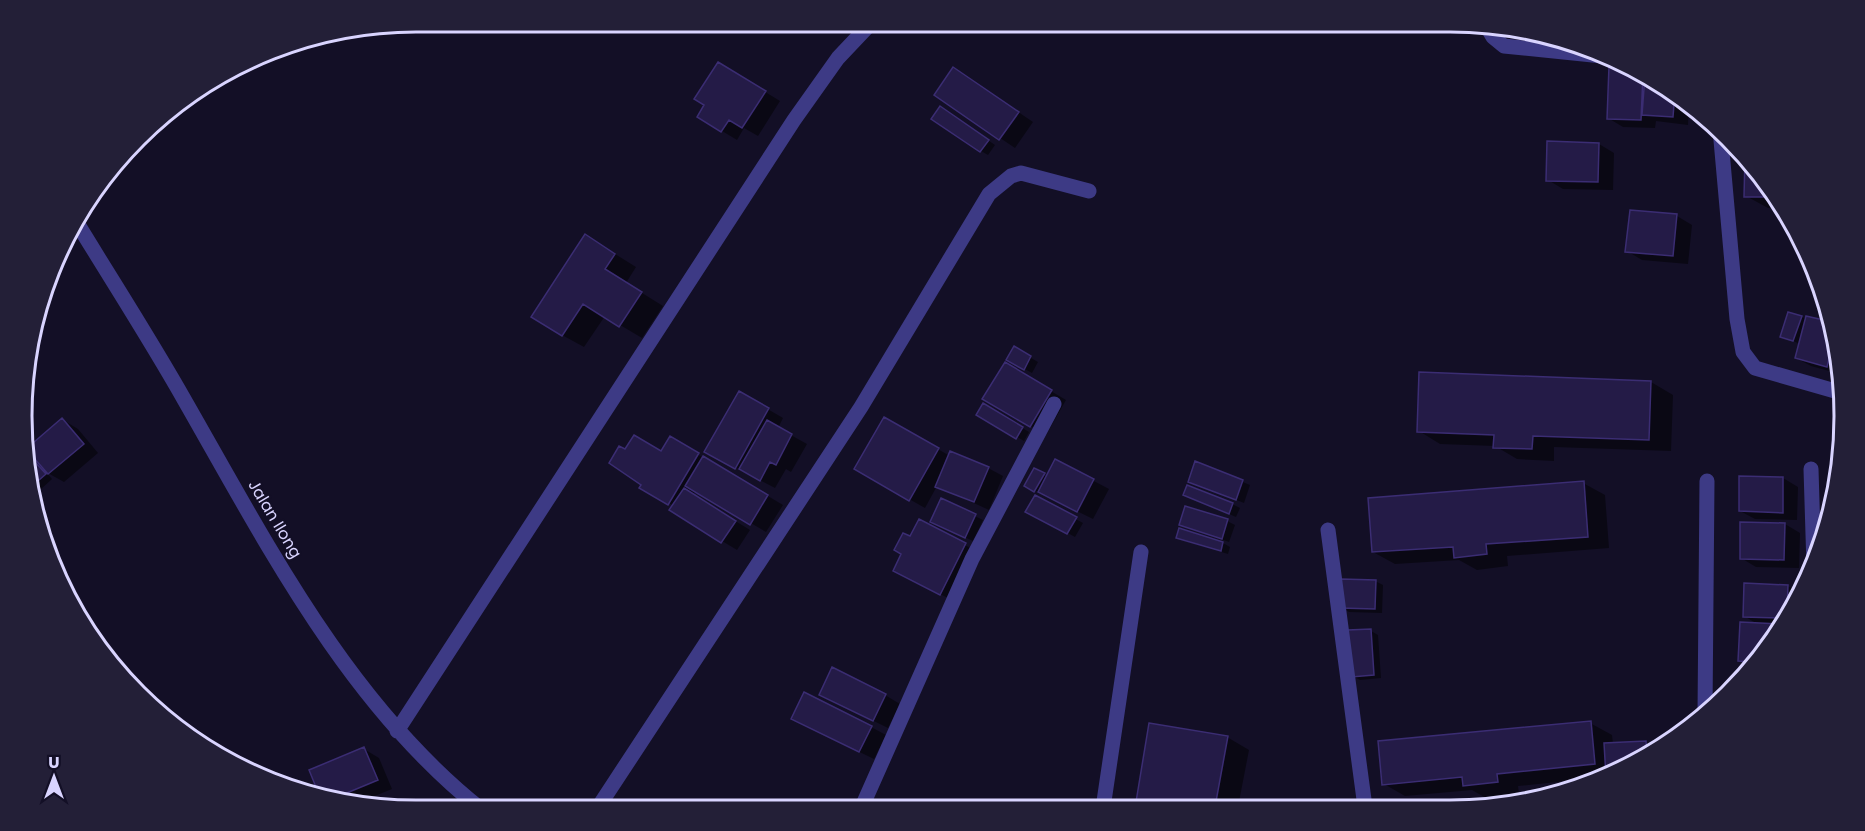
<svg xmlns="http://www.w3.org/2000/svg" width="1865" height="831" font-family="Poppins,sans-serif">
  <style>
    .shadow { fill: #0007 }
    .building { fill: #241b47; stroke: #3b2d73; stroke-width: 1.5 }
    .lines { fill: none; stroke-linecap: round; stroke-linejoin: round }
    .minor { stroke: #3d3a85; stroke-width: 15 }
    .labels { text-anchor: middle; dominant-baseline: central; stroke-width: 4.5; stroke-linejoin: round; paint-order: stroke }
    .street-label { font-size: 16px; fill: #d9d4ff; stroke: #130f26 }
    .rim { fill: none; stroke: #d9d4ff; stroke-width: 3 }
  </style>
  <rect width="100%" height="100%" fill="#130f26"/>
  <path class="shadow" d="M 1610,67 L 1633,69 L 1668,87 L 1689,104 L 1688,125 L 1656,121 L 1655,128 L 1623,127 L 1608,118 Z
    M 733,72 L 780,101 L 758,136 L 744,128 L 737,140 L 699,117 Z
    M 968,78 L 1033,122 L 1015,148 L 936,95 Z
    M 947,112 L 995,145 L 988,155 L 981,151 Z
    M 1599,144 L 1614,153 L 1613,190 L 1563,189 L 1548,180 Z
    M 1746,159 L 1777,196 L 1784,209 L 1768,208 L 1746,196 Z
    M 1677,216 L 1692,225 L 1688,264 L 1642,260 L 1627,251 Z
    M 607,249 L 636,267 L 626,283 L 663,306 L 642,338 L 605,316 L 584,347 L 562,335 Z
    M 1801,317 L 1832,324 L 1840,374 L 1811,366 L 1796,358 L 1800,344 L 1782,336 Z
    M 1014,348 L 1038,362 L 1032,373 L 1008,360 Z
    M 1005,364 L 1066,400 L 1046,435 L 984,399 Z
    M 1421,374 L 1651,382 L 1673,395 L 1671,451 L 1554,447 L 1554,461 L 1517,459 L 1495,446 L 1440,444 L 1419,431 Z
    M 740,393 L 783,418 L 778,428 L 807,444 L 791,472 L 786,469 L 775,488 L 706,452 Z
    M 984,405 L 1029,432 L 1024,441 L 978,414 Z
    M 885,419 L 950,456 L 988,468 L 1003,476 L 989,510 L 937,486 L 925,508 L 856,469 Z
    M 63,420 L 78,429 L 98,453 L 64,482 L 46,472 L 52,479 L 40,490 L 27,480 L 25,453 L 37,460 Z
    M 670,438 L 783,505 L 766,532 L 696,491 L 693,495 L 750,530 L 737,550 L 671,510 L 674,506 L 641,487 L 643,484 L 625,451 L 661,452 Z
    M 1056,461 L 1109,489 L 1093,519 L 1026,486 L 1035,470 L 1047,477 Z
    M 1196,463 L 1250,485 L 1244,503 L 1190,481 Z
    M 1783,478 L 1798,487 L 1797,520 L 1755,519 L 1740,511 Z
    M 1583,483 L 1605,495 L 1609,548 L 1507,556 L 1508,566 L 1477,570 L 1459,560 L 1395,564 L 1373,552 Z
    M 1035,497 L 1083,523 L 1075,537 L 1027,511 Z
    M 1192,498 L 1232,504 L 1240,508 L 1236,517 Z
    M 942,500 L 983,520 L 973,541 L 939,525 Z
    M 919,521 L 980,553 L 956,602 L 910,579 L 911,538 Z
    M 1227,521 L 1235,525 L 1229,542 L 1181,524 Z
    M 1785,524 L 1800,533 L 1799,568 L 1756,567 L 1741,558 Z
    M 1180,530 L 1223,543 L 1230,547 L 1228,554 L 1185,541 L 1178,537 Z
    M 1375,581 L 1383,585 L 1382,613 L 1349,612 L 1342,607 Z
    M 1745,585 L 1788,586 L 1799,593 L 1763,655 L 1751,667 L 1740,660 L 1759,625 L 1744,616 Z
    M 1371,631 L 1378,635 L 1381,678 L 1360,680 L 1353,676 Z
    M 821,695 L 885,695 L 900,704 L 888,728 Z
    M 1590,723 L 1612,735 L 1613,744 L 1646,742 L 1656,748 L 1605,777 L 1518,786 L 1519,794 L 1486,798 L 1472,790 L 1405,796 L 1384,784 Z
    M 808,727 L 871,727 L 886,735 L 874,759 Z
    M 1227,737 L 1249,750 L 1238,807 L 1137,808 Z
    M 364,749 L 379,758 L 392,789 L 355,804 L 322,797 Z"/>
  <path class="building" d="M 718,62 L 766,91 L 742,128 L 729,120 L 721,132 L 697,117 L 704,105 L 694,99 Z
    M 1609,66 L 1630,67 L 1643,74 L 1641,120 L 1607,119 Z
    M 953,67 L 1019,112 L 999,140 L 934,95 Z
    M 1645,75 L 1675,92 L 1673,117 L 1642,115 Z
    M 940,106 L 989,140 L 980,152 L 931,119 Z
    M 1547,141 L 1599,143 L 1598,182 L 1546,181 Z
    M 1745,157 L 1777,196 L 1778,197 L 1744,197 Z
    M 1630,210 L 1677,214 L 1673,256 L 1625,252 Z
    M 585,234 L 615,254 L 605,269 L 642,292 L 619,327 L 583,304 L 562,336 L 531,317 Z
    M 1788,312 L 1802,316 L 1793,341 L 1780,337 Z
    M 1806,316 L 1832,322 L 1835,335 L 1827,367 L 1795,358 Z
    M 1014,346 L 1031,356 L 1024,370 L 1006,360 Z
    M 1005,362 L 1052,390 L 1030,427 L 982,399 Z
    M 1419,372 L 1651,381 L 1649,440 L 1533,436 L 1532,449 L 1493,448 L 1494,435 L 1417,432 Z
    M 739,391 L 769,408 L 735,469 L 704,452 Z
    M 983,403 L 1023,427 L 1016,439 L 976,415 Z
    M 884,417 L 939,448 L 909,501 L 854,469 Z
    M 62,418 L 84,444 L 48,474 L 26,449 Z
    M 767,420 L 792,434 L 776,465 L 770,462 L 760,481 L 739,469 Z
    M 634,435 L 661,451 L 670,436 L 699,453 L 668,505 L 639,488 L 641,485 L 609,463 L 619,446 L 625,449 Z
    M 25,451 L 46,474 L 31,487 L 24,467 Z
    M 950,451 L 989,467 L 974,502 L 935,487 Z
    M 703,456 L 768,495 L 750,525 L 685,486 Z
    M 1055,459 L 1094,479 L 1077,512 L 1038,492 Z
    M 1195,461 L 1243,480 L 1236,500 L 1188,482 Z
    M 1034,468 L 1045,473 L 1034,492 L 1024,486 Z
    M 1739,476 L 1783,477 L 1783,513 L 1739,511 Z
    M 1584,481 L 1588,537 L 1486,544 L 1487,554 L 1454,558 L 1453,547 L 1372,552 L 1368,498 Z
    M 1187,485 L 1233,503 L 1229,514 L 1183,495 Z
    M 684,488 L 736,521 L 721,543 L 669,510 Z
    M 1035,495 L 1077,517 L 1067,534 L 1025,512 Z
    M 941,498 L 976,514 L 965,538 L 930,522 Z
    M 1185,506 L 1228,519 L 1222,539 L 1179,525 Z
    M 919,519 L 966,543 L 940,595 L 893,571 L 901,554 L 894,550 L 903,533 L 910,536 Z
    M 1740,522 L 1785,523 L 1784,560 L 1740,559 Z
    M 1179,528 L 1223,542 L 1221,551 L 1176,538 Z
    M 1341,579 L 1376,580 L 1375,609 L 1340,608 Z
    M 1744,583 L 1788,585 L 1787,612 L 1784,618 L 1743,617 Z
    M 1740,622 L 1781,624 L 1756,662 L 1738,661 Z
    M 1371,629 L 1374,675 L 1351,677 L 1348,630 Z
    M 832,667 L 886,694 L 873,721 L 819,695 Z
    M 804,692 L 872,726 L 859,752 L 791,719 Z
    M 1591,721 L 1595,764 L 1497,774 L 1498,782 L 1463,786 L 1462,777 L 1382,785 L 1378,741 Z
    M 1149,723 L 1228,736 L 1215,807 L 1135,808 Z
    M 1646,741 L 1647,753 L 1606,777 L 1604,743 Z
    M 364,747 L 378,780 L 330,800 L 320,797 L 309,770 Z"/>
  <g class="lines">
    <path class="minor" d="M 1486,25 L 1493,37 L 1504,46 L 1612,57
      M 1720,129 L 1737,319 L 1743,352 L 1755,368 L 1842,393
      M 74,218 C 111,279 150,339 185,401 C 268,546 349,705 482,810
      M 1811,469 L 1814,567
      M 1328,530 L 1365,807
      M 1705,713 L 1707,481
      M 397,731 L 794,120 L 838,58 L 873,21
      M 1103,808 L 1141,552
      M 597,809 L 861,407 L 989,194 L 1011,176 L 1021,173 L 1089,191
      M 861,809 L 972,559 L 1054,404"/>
  </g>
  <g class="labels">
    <g class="street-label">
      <text transform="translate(275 519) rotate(59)">Jalan Ilong</text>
    </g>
  </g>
  <path d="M0 0H1865V831H0ZM416 32H1450A384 384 0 0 1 1834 416V416A384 384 0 0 1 1450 800H416A384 384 0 0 1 32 416V416A384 384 0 0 1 416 32Z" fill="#231f37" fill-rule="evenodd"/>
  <path class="rim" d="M416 32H1450A384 384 0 0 1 1834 416V416A384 384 0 0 1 1450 800H416A384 384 0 0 1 32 416V416A384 384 0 0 1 416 32Z"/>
  <g transform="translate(54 777)" stroke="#130f26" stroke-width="4.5" paint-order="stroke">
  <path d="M0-4.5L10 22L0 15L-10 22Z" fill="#d9d4ff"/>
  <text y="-9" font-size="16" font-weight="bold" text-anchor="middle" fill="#d9d4ff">U</text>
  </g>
</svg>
